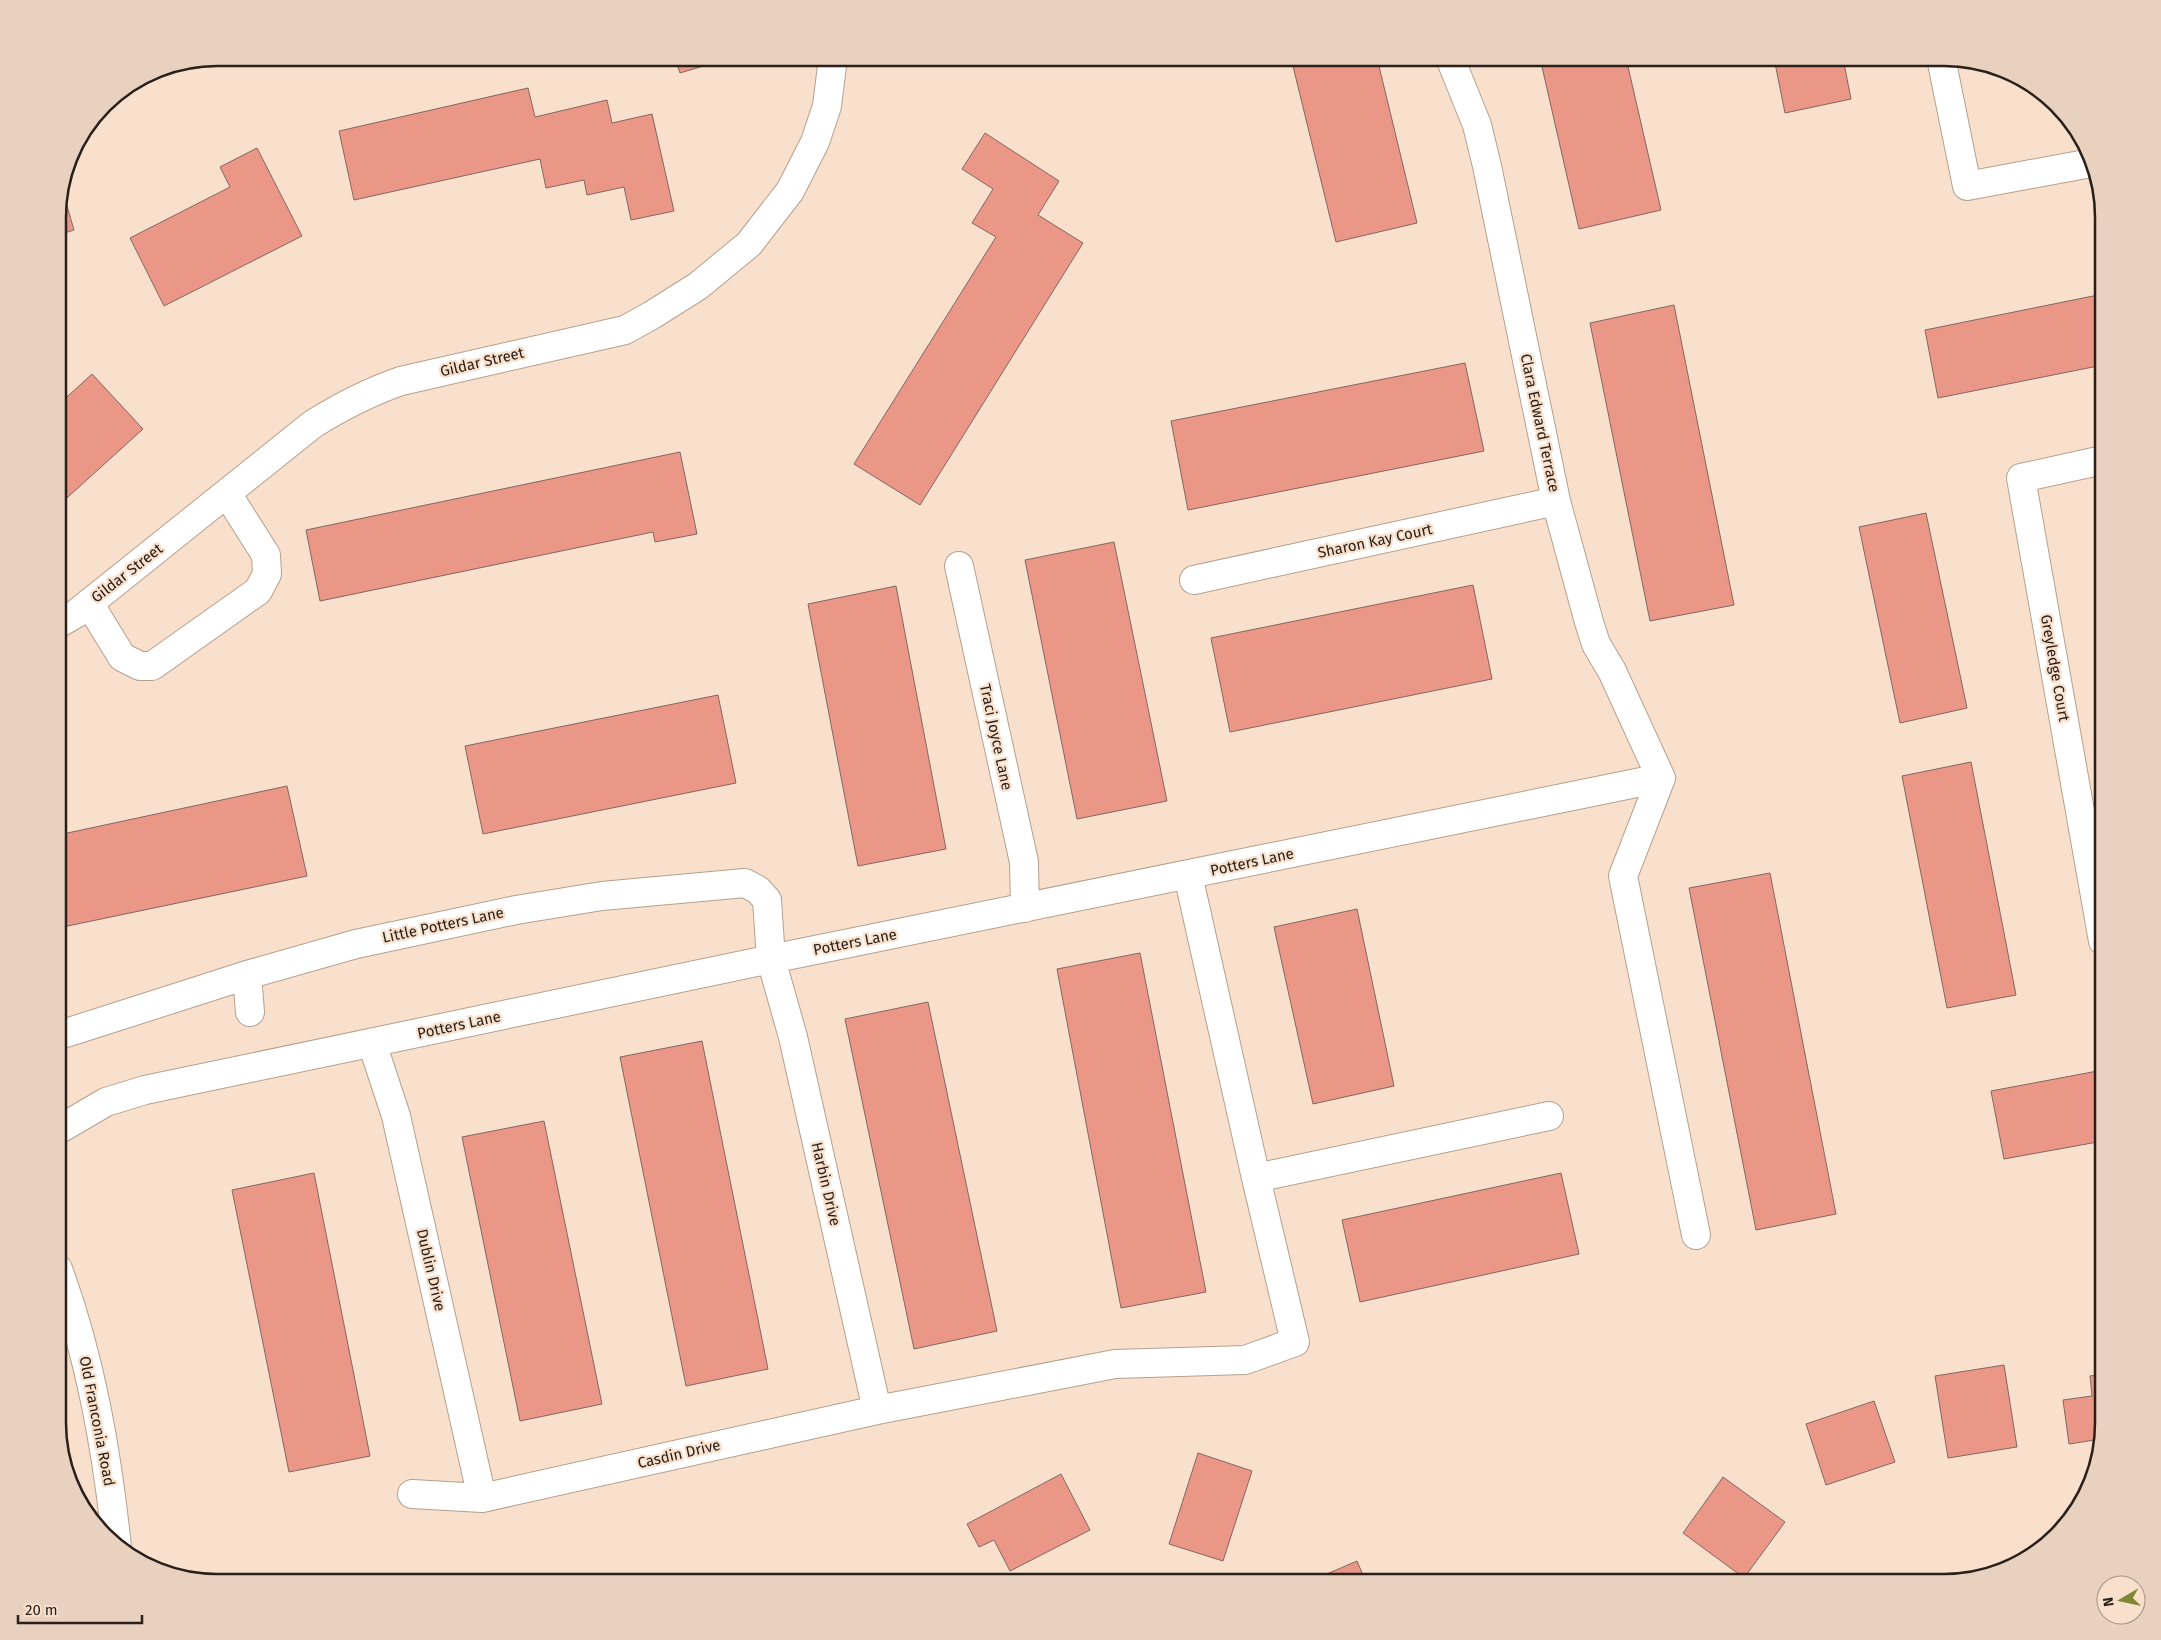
<svg xmlns="http://www.w3.org/2000/svg" width="2161" height="1640" font-family="'Fira Sans',sans-serif">
  <style>
    .building { fill: #eb9788; stroke: #836762 }
    .lines { fill: none; stroke-linecap: round; stroke-linejoin: round }
    .minor-casing { stroke: #b6a08d; stroke-width: 30 }
    .minor { stroke: #fff; stroke-width: 28 }
    .labels { text-anchor: middle; dominant-baseline: central; stroke-width: 4.5; stroke-linejoin: round; paint-order: stroke }
    .street-label { font-size: 15px; fill: #292019; stroke: #f9e0cd }
    .rim { fill: none; stroke: #292019; stroke-width: 2.5 }
  </style>
  <rect width="100%" height="100%" fill="#f9e0cd"/>
  <path class="building" d="M 675,58 L 730,58 L 680,73 Z
    M 1291,58 L 1377,58 L 1417,223 L 1336,242 Z
    M 1540,58 L 1626,58 L 1661,210 L 1579,229 Z
    M 1774,58 L 1843,58 L 1851,99 L 1785,113 Z
    M 528,88 L 535,117 L 607,100 L 612,123 L 652,114 L 674,211 L 631,220 L 624,187 L 587,195 L 584,180 L 546,188 L 540,159 L 354,200 L 339,131 Z
    M 985,133 L 1059,181 L 1038,215 L 1083,243 L 920,505 L 854,464 L 996,237 L 972,223 L 993,189 L 962,169 Z
    M 257,148 L 302,236 L 164,306 L 130,238 L 230,187 L 220,167 Z
    M 62,189 L 74,230 L 58,235 L 58,207 Z
    M 2103,294 L 2103,365 L 1938,398 L 1925,330 Z
    M 1674,305 L 1734,605 L 1650,621 L 1590,323 Z
    M 1465,363 L 1484,451 L 1188,510 L 1171,421 Z
    M 92,374 L 143,429 L 58,506 L 58,405 Z
    M 680,452 L 697,534 L 655,542 L 653,532 L 320,601 L 306,530 Z
    M 1926,513 L 1967,708 L 1900,723 L 1859,527 Z
    M 1114,542 L 1167,801 L 1077,819 L 1025,560 Z
    M 1473,585 L 1492,679 L 1230,732 L 1211,638 Z
    M 896,586 L 946,849 L 858,866 L 808,604 Z
    M 718,695 L 736,783 L 483,834 L 465,746 Z
    M 1971,762 L 2016,995 L 1947,1008 L 1902,776 Z
    M 287,786 L 307,876 L 58,928 L 58,835 Z
    M 1770,873 L 1836,1214 L 1756,1230 L 1689,888 Z
    M 1357,909 L 1394,1086 L 1313,1104 L 1274,927 Z
    M 1140,953 L 1206,1292 L 1121,1308 L 1057,969 Z
    M 928,1002 L 997,1331 L 914,1349 L 845,1019 Z
    M 702,1041 L 768,1369 L 686,1386 L 620,1057 Z
    M 2103,1070 L 2103,1141 L 2004,1159 L 1991,1091 Z
    M 544,1121 L 602,1404 L 520,1421 L 462,1137 Z
    M 314,1173 L 370,1456 L 289,1472 L 232,1190 Z
    M 1561,1173 L 1579,1254 L 1360,1302 L 1342,1220 Z
    M 2004,1365 L 2017,1447 L 1948,1458 L 1935,1376 Z
    M 2103,1374 L 2103,1423 L 2101,1439 L 2069,1444 L 2063,1400 L 2092,1396 L 2090,1376 Z
    M 1874,1401 L 1895,1462 L 1826,1485 L 1806,1424 Z
    M 1198,1453 L 1252,1471 L 1223,1561 L 1169,1544 Z
    M 1061,1474 L 1090,1530 L 1010,1571 L 994,1540 L 979,1547 L 967,1524 Z
    M 1723,1477 L 1785,1522 L 1744,1578 L 1683,1533 Z
    M 1357,1561 L 1366,1582 L 1308,1582 Z"/>
  <g class="lines">
    <defs>
      <path id="minor" d="M 1450,58 L 1477,125 L 1487,166 L 1556,501 L 1589,622 L 1596,644 L 1612,671 L 1661,778
        M 1941,58 L 1967,186 L 2091,163
        M 2103,460 L 2021,478 L 2103,941
        M 959,566 L 1024,862 L 1025,908
        M 1194,580 L 1556,501
        M 89,603 L 122,657 L 140,666 L 152,666 L 258,591 L 267,574 L 266,555 L 228,495
        M 58,624 L 77,613 L 313,424 C 342,406 369,392 401,381 L 625,330 L 652,315 L 698,286 L 749,244 L 790,191 L 815,142 L 827,106 L 833,58
        M 1661,778 L 1623,876 L 1696,1235
        M 1188,875 L 1256,1178 L 1549,1116
        M 247,975 L 250,1012
        M 66,1033 L 247,975 L 356,944 L 516,910 L 602,896 L 745,883 L 758,890 L 767,900 L 771,959 L 793,1037 L 877,1410
        M 372,1043 L 396,1116 L 482,1498
        M 58,1130 L 106,1102 L 145,1090 L 771,959 L 1661,778
        M 58,1269 C 91,1359 107,1452 117,1547
        M 412,1494 L 482,1498 L 877,1410 L 1115,1364 L 1245,1360 L 1295,1342 L 1256,1178"/>
    </defs>
    <use href="#minor" class="minor-casing"/>
    <use href="#minor" class="minor"/>
  </g>
  <g class="labels">
    <g class="street-label">
      <text transform="translate(482 362) rotate(-13)">Gildar Street</text>
      <text transform="translate(1540 423) rotate(78)">Clara Edward Terrace</text>
      <text transform="translate(1375 541) rotate(-12)">Sharon Kay Court</text>
      <text transform="translate(127 573) rotate(-38)">Gildar Street</text>
      <text transform="translate(2055 668) rotate(80)">Greyledge Court</text>
      <text transform="translate(996 737) rotate(78)">Traci Joyce Lane</text>
      <text transform="translate(1252 862) rotate(-12)">Potters Lane</text>
      <text transform="translate(443 925) rotate(-12)">Little Potters Lane</text>
      <text transform="translate(855 942) rotate(-11)">Potters Lane</text>
      <text transform="translate(459 1025) rotate(-12)">Potters Lane</text>
      <text transform="translate(826 1184) rotate(77)">Harbin Drive</text>
      <text transform="translate(431 1270) rotate(77)">Dublin Drive</text>
      <text transform="translate(97 1421) rotate(79)">Old Franconia Road</text>
      <text transform="translate(679 1454) rotate(-13)">Casdin Drive</text>
    </g>
  </g>
  <path d="M0 0H2161V1640H0ZM217 66H1944A151 151 0 0 1 2095 217V1423A151 151 0 0 1 1944 1574H217A151 151 0 0 1 66 1423V217A151 151 0 0 1 217 66Z" fill="#e8d1bf" fill-rule="evenodd"/>
  <path class="rim" d="M217 66H1944A151 151 0 0 1 2095 217V1423A151 151 0 0 1 1944 1574H217A151 151 0 0 1 66 1423V217A151 151 0 0 1 217 66Z"/>
  <g transform="translate(2121 1600) rotate(261)"><circle r="24" fill="#f9e0cd" stroke="#a69385"/>
  <path d="M0-4L9 19L0 12L-9 19Z" fill="#7e8734"/>
  <text y="-8" font-size="14" font-weight="bold" text-anchor="middle" fill="#292019">N</text>
  </g>
  <path d="M18 1615v8h124v-8" fill="none" stroke="#292019" stroke-width="2.5"/>
  <text x="25" y="1615" font-size="15" fill="#292019" stroke="#f9e0cd" stroke-width="4" paint-order="stroke">20 m</text>
</svg>
